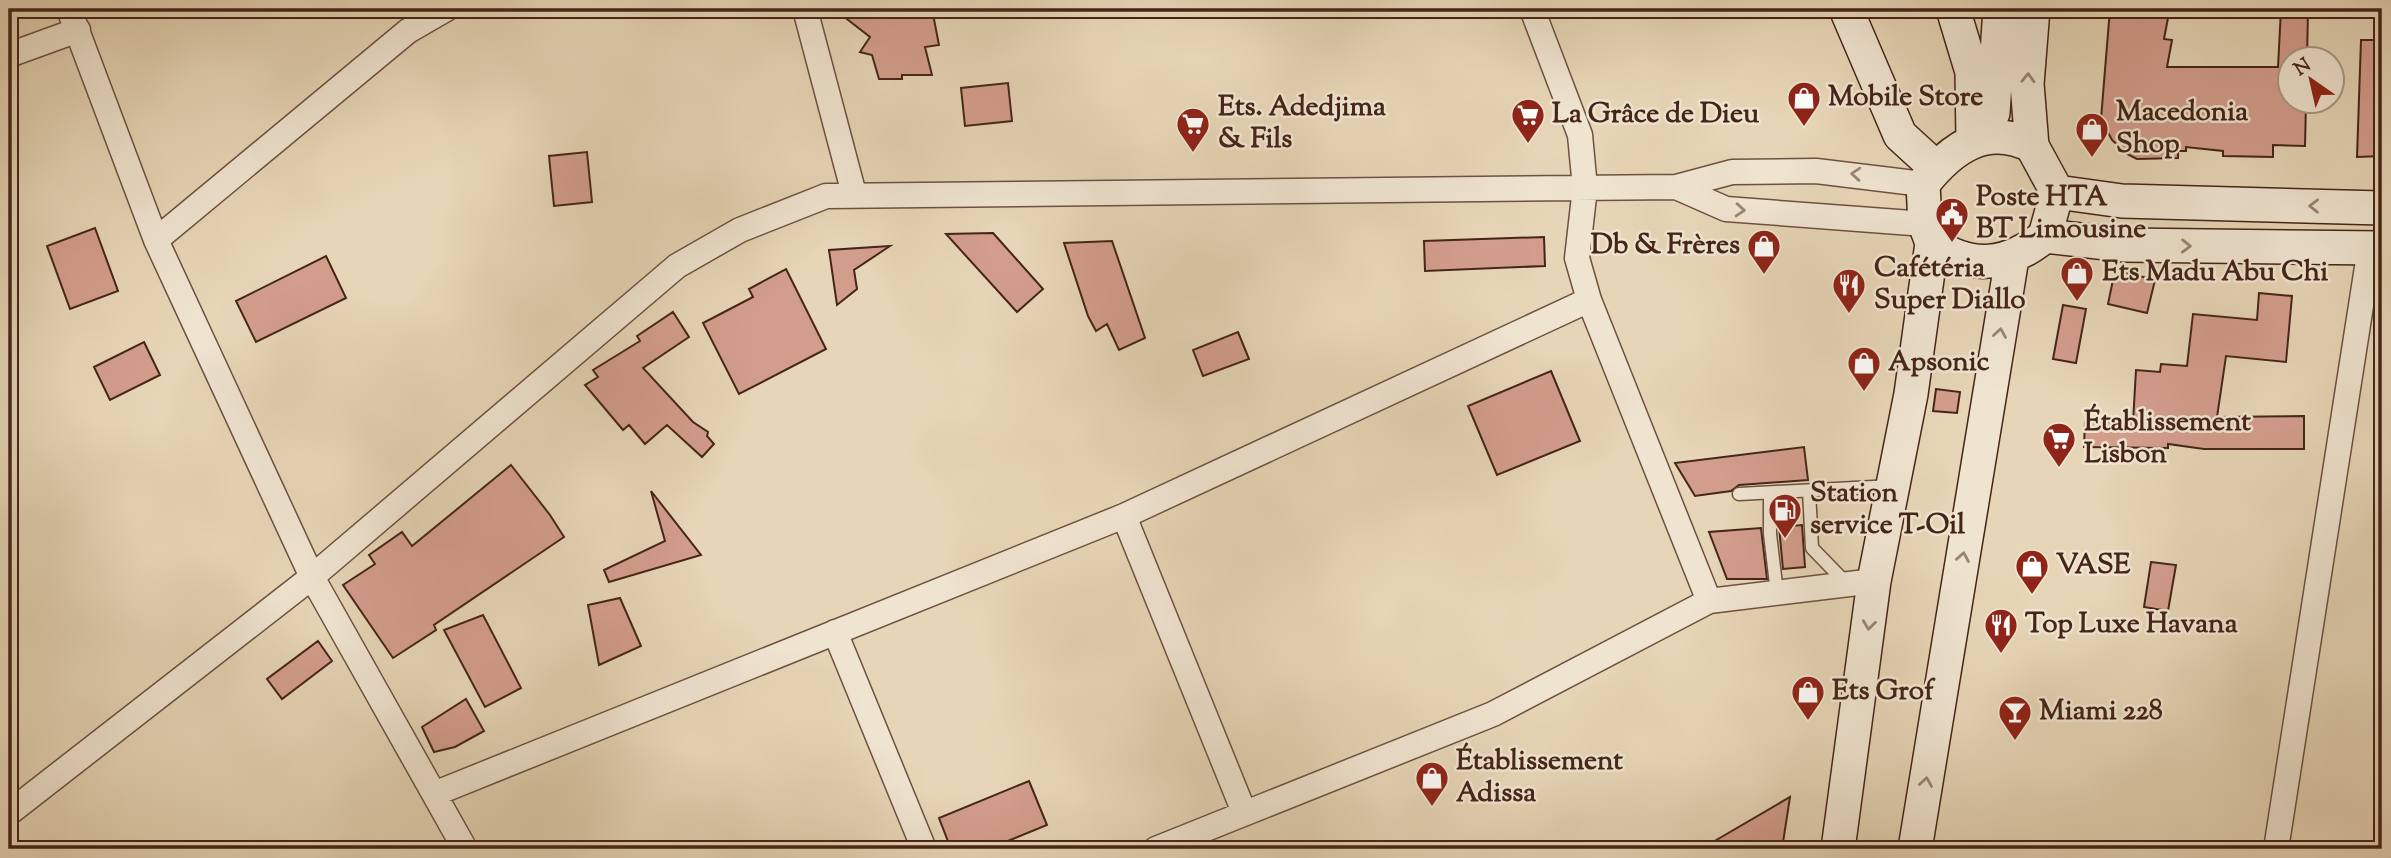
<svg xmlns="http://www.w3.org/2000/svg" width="2391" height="858" font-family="'Sorts Mill Goudy',serif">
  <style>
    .building { fill: #d39d8c; stroke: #452518; stroke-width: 2 }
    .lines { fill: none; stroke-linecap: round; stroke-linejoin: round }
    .service-casing { stroke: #6d5140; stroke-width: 15 }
    .minor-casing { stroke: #6d5140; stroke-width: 27 }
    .secondary-casing { stroke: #452518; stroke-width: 36 }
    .service { stroke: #efe4d0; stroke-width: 12 }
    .minor { stroke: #efe4d0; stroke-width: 24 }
    .secondary { stroke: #efe4d0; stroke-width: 33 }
    .oneway { stroke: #9a8474 }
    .labels { text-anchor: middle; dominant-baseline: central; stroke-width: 5; stroke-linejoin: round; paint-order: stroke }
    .poi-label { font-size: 28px; font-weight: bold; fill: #452518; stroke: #efe4d0; text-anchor: start }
  </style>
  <rect width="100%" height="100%" fill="#e6d5b6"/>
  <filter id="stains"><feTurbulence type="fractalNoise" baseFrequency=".00286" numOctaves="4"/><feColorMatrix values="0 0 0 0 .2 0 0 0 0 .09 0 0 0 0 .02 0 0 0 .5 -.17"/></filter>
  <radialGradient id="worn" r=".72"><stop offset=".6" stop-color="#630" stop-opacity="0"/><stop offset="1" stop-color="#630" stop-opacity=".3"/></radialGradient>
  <path class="building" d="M 834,9 L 932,9 L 939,45 L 925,47 L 932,75 L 902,75 L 902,79 L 879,79 L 872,55 L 860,52 L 870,37 Z
    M 2110,9 L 2168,18 L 2164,39 L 2172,40 L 2167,67 L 2278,67 L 2281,9 L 2308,9 L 2307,60 L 2290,60 L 2290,102 L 2306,102 L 2305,146 L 2273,145 L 2273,157 L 2223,156 L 2223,151 L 2186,147 L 2186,151 L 2178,151 L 2178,158 L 2137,159 L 2127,154 L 2112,140 L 2101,119 Z
    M 2361,40 L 2382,40 L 2382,156 L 2357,157 Z
    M 1008,83 L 1012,121 L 965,126 L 961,88 Z
    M 587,152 L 592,202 L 554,206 L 549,156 Z
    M 95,228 L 118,291 L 70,309 L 47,246 Z
    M 993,233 L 1043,289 L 1017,312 L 946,234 Z
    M 1544,237 L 1545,266 L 1425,271 L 1424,241 Z
    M 1112,241 L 1145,338 L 1119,350 L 1107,324 L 1096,331 L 1088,316 L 1064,243 Z
    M 890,246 L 854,270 L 857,289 L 837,305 L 829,250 Z
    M 326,256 L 346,298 L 256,342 L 236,301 Z
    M 786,269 L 826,349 L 739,394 L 703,323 L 753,297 L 749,289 Z
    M 2115,270 L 2155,280 L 2147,313 L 2108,304 Z
    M 2259,293 L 2292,296 L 2286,362 L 2226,356 L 2217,417 L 2304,416 L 2304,449 L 2204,449 L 2168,444 L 2168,448 L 2084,447 L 2085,422 L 2133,422 L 2136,370 L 2160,372 L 2161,364 L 2187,366 L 2193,314 L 2257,320 Z
    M 2063,305 L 2086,309 L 2076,363 L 2053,359 Z
    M 673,312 L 689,337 L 643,368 L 693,422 L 708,432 L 707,436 L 714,444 L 702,457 L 667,425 L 645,444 L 629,425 L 623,430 L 585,385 L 598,377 L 593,370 L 640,341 L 637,336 Z
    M 1238,332 L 1249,359 L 1203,376 L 1193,350 Z
    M 144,342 L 160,375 L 110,400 L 94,367 Z
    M 1551,371 L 1580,441 L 1497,475 L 1468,406 Z
    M 1936,389 L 1960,392 L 1957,413 L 1933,411 Z
    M 1804,447 L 1808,480 L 1739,485 L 1731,491 L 1695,496 L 1675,463 Z
    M 511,465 L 550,515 L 564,537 L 434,625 L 436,630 L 393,658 L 343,585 L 375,564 L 369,555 L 402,532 L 412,546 Z
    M 651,491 L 701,555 L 609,582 L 604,570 L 665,541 Z
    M 1802,525 L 1805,567 L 1783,569 L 1779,527 Z
    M 1761,528 L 1767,579 L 1727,579 L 1709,532 Z
    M 2151,562 L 2176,565 L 2168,611 L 2144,607 Z
    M 620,598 L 641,646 L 599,665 L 588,605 Z
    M 483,615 L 521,688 L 485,707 L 444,630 Z
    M 318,641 L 332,661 L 282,699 L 267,679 Z
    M 466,699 L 484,731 L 455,747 L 434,752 L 422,727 Z
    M 1029,781 L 1047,825 L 988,849 L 951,849 L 939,818 Z
    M 1790,797 L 1782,849 L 1701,849 Z"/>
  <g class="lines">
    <defs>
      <path id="service" d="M 1809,491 L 1812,548 L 1847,584
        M 1770,493 L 1770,534 L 1777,593
        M 1739,494 L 1892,486"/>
      <path id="minor" d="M 69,9 L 156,240 L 312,577 L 465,849
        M 805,9 L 854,194
        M 1532,9 L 1580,135 L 1585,188 L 1577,258 L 1589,300 L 1709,601
        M 9,55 L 78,30
        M 1676,187 L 1726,209 L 1925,224
        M 156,240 L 408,31 L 446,9
        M 1124,516 L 1244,812
        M 835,632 L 924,849
        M 434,794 L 1124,516 L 1589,300
        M 9,813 L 312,577 L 677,266 L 740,230 L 826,196 L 1676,187 L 1732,172 L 1816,171 L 1923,184
        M 1156,849 L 1493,714 L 1709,601 L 1874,581
        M 2276,849 L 2370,248"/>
      <path id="secondary" d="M 1846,9 L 1900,135 L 1936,168
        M 1953,9 L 1972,72 L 1973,141
        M 1993,113 L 2000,9
        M 2057,192 L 2122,201 L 2382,208
        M 2045,236 L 2124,245 L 2382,248
        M 1932,243 C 1972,271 2008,266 2045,236 L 2057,192 L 2032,146 L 2027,84 L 2033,9
        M 1838,849 L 1874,581 L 1911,394 L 1932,243 L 1925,224 L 1923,184 C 1952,147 1987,123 2032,146
        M 1915,849 L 2012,258"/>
    </defs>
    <use href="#service" class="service-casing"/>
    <use href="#minor" class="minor-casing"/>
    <use href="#secondary" class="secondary-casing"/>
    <use href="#service" class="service"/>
    <use href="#minor" class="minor"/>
    <use href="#secondary" class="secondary"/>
  </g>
  <defs><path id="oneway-chevron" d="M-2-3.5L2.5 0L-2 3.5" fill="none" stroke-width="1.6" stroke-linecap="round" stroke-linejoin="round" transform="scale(1.75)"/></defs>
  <g class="oneway">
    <use href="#oneway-chevron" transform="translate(2028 78) rotate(-88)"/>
    <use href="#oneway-chevron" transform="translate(1856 174) rotate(-176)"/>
    <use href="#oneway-chevron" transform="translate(2314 206) rotate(-179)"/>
    <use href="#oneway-chevron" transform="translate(1740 210) rotate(4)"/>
    <use href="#oneway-chevron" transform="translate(2186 246) rotate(1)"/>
    <use href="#oneway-chevron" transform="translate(2000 333) rotate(-81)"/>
    <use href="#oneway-chevron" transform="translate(1963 557) rotate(-80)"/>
    <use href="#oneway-chevron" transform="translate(1869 625) rotate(97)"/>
    <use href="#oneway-chevron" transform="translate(1926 782) rotate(-81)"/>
  </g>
  <defs>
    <symbol id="shop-pin" viewBox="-11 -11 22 30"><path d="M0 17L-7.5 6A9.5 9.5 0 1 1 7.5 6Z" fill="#8f2418" stroke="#efe4d0"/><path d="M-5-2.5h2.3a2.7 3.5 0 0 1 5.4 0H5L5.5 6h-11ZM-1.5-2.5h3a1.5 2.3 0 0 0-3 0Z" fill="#fff"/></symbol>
    <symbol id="supermarket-pin" viewBox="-11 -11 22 30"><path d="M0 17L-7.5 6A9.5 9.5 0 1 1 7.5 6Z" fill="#8f2418" stroke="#efe4d0"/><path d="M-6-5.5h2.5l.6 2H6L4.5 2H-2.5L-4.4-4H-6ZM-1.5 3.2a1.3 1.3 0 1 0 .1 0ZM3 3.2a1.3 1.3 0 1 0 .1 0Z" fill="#fff"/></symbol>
    <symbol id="civic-pin" viewBox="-11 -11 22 30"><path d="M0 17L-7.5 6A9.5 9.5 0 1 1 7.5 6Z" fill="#8f2418" stroke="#efe4d0"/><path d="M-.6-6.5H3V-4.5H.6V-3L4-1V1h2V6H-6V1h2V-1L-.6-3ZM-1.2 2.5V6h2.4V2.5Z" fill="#fff"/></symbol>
    <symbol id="restaurant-pin" viewBox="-11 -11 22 30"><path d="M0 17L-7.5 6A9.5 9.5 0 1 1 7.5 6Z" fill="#8f2418" stroke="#efe4d0"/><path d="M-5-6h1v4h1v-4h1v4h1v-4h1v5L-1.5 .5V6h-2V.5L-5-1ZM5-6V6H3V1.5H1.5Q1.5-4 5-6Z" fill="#fff"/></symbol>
    <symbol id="fuel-pin" viewBox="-11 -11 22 30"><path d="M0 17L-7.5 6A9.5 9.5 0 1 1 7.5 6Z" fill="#8f2418" stroke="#efe4d0"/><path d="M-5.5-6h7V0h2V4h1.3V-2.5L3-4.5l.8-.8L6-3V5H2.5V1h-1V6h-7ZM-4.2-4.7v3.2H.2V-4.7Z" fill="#fff"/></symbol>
    <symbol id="bar-pin" viewBox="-11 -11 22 30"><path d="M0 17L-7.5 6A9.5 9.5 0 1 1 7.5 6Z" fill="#8f2418" stroke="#efe4d0"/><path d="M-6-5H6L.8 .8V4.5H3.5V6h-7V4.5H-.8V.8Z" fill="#fff"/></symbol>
  </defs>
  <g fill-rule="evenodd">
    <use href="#shop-pin" x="1785" y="79" width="38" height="52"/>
    <use href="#supermarket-pin" x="1509" y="96" width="38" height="52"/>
    <use href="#supermarket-pin" x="1174" y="105" width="38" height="52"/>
    <use href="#shop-pin" x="2073" y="110" width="38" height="52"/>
    <use href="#civic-pin" x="1933" y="195" width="38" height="52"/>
    <use href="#shop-pin" x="1745" y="227" width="38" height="52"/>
    <use href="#shop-pin" x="2058" y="254" width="38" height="52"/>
    <use href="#restaurant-pin" x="1830" y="266" width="38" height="52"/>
    <use href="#shop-pin" x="1845" y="344" width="38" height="52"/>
    <use href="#supermarket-pin" x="2040" y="420" width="38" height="52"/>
    <use href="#fuel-pin" x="1766" y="491" width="38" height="52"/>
    <use href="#shop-pin" x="2013" y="547" width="38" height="52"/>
    <use href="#restaurant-pin" x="1982" y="606" width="38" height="52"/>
    <use href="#shop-pin" x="1789" y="673" width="38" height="52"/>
    <use href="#bar-pin" x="1996" y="693" width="38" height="52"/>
    <use href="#shop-pin" x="1413" y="759" width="38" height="52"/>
  </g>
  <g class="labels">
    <g class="poi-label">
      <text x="1828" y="98">Mobile Store</text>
      <text x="1218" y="108">Ets. Adedjima<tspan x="1218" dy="32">&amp; Fils</tspan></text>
      <text x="2116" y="113">Macedonia<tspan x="2116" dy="32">Shop</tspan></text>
      <text x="1552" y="115">La Grâce de Dieu</text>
      <text x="1976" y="198">Poste HTA<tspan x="1976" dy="32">BT Limousine</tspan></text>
      <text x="1740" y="246" text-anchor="end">Db &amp; Frères</text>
      <text x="1874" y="269">Cafétéria<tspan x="1874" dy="32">Super Diallo</tspan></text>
      <text x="2102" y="273">Ets Madu Abu Chi</text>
      <text x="1888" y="363">Apsonic</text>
      <text x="2084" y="423">Établissement<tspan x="2084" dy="32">Lisbon</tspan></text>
      <text x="1810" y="494">Station<tspan x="1810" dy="32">service T-Oil</tspan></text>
      <text x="2056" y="566">VASE</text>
      <text x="2025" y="625">Top Luxe Havana</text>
      <text x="1832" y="692">Ets Grof</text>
      <text x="2039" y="712">Miami 228</text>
      <text x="1456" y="762">Établissement<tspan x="1456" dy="32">Adissa</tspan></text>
    </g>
  </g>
  <rect width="2391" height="858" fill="none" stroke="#e6d5b6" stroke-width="35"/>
  <rect x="10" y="10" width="2370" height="837" fill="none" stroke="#452518" stroke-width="3.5"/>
  <rect x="18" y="18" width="2356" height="823" fill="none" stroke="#452518" stroke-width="2"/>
  <g transform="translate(2311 80) rotate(326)"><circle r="33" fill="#efe4d0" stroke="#ab9886" stroke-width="2"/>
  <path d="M0-5L12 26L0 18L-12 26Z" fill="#8f2418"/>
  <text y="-10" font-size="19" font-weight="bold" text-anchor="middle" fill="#452518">N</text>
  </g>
  <rect width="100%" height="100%" filter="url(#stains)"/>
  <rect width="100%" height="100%" fill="url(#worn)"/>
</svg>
